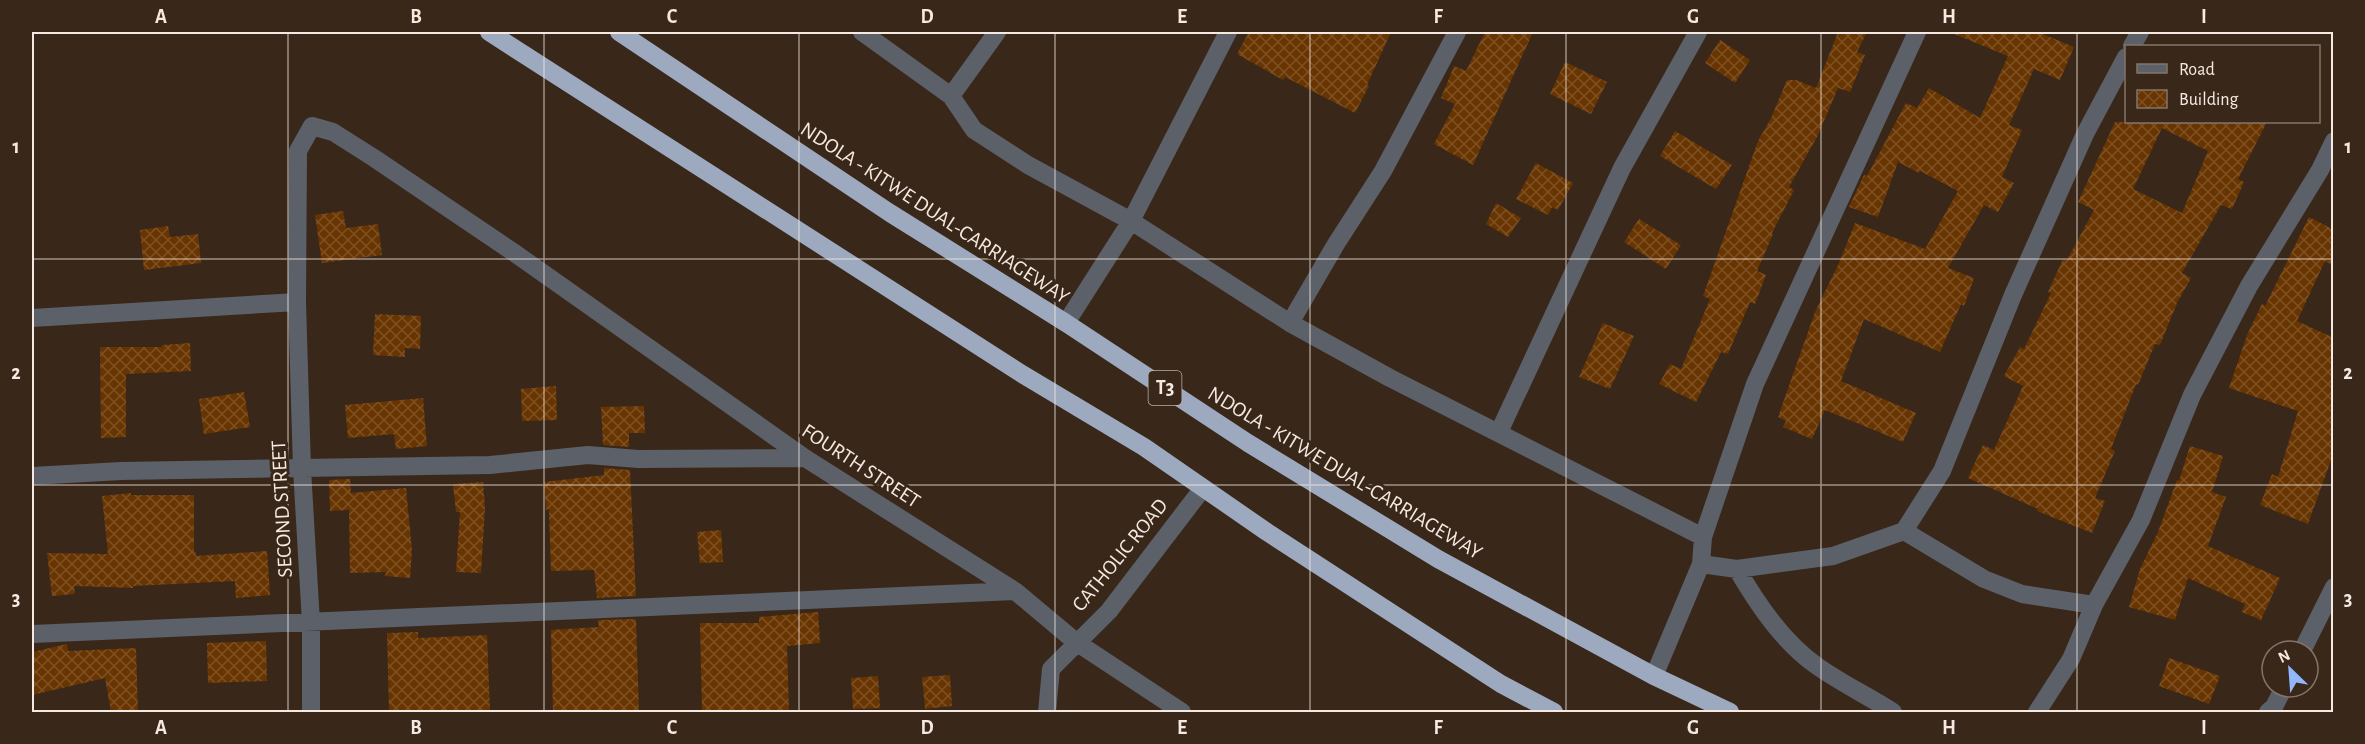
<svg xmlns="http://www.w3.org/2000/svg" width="2365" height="744" font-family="'Alegreya Sans',sans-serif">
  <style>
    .building { fill: url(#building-cross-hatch); fill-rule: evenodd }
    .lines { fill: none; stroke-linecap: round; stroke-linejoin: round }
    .street { stroke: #5b6069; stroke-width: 18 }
    .highway { stroke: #9da9bf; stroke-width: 18 }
    .grid { fill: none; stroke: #f5e9e1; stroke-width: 1.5; stroke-opacity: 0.55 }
    .labels { text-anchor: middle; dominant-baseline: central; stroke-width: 6; stroke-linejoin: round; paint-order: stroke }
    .shield { fill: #39271a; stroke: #bdafa5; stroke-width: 1.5 }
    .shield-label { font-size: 20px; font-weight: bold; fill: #f5e9e1 }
    .street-label { font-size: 21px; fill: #f5e9e1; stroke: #39271a }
    .neatline { fill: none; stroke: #f5e9e1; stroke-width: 2 }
    .grid-label { font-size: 20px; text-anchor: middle; font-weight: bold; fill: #f5e9e1 }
  </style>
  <defs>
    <pattern id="building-cross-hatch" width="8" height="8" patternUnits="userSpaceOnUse" patternTransform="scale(1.5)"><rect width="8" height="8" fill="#683400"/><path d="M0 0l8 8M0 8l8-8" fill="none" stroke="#7e5125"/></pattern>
  </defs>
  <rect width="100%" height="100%" fill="#39271a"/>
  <path class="building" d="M 1249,32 L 1391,32 L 1367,85 L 1369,86 L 1355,113 L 1285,77 L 1283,80 L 1237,54 Z
    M 1485,32 L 1533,32 L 1473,165 L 1434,144 L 1455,104 L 1441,98 L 1454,66 L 1466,71 Z
    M 1838,32 L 1867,32 L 1857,52 L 1865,55 L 1850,92 L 1838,88 L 1818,135 L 1789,187 L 1794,190 L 1772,233 L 1773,234 L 1757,271 L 1766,275 L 1755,304 L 1750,302 L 1728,354 L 1721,352 L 1696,402 L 1659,384 L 1670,364 L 1681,369 L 1710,299 L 1703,296 L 1758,141 L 1771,118 L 1787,80 L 1796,80 L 1816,88 Z
    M 1949,32 L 2038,32 L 2074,47 L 2060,80 L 2034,69 L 2009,125 L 2022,130 L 2002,177 L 2014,183 L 1998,212 L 1984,205 L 1948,268 L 1974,278 L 1964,306 L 1961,304 L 1940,352 L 1864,319 L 1841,381 L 1916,413 L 1903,442 L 1825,410 L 1812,439 L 1783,427 L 1786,421 L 1778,417 L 1815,312 L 1839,263 L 1855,223 L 1925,249 L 1958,191 L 1920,171 L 1919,173 L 1898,162 L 1878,217 L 1849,207 L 1864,175 L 1867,176 L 1906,103 L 1917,108 L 1929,88 L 1980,118 L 2008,56 Z
    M 1720,40 L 1750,60 L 1735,83 L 1705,63 Z
    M 1565,62 L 1607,82 L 1591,114 L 1550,94 Z
    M 2115,122 L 2267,122 L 2238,179 L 2244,182 L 2232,209 L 2221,205 L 2182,273 L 2191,278 L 2177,303 L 2160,345 L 2155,344 L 2138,385 L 2136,384 L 2111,449 L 2115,451 L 2095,498 L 2105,501 L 2092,533 L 2037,511 L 2038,509 L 1968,478 L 1983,445 L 1994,450 L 2023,386 L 2004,376 L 2020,347 L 2024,349 L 2051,293 L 2048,292 L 2063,259 L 2067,260 L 2094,210 L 2078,202 ZM 2162,128 L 2208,151 L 2182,213 L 2133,189 Z
    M 1675,131 L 1732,165 L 1716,189 L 1660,156 Z
    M 1536,163 L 1573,183 L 1558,210 L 1552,207 L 1548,215 L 1516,199 Z
    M 1496,203 L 1521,218 L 1508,237 L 1486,224 Z
    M 343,211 L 346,228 L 378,224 L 382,255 L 322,263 L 315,215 Z
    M 2309,217 L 2334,230 L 2334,266 L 2325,261 L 2297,321 L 2334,338 L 2334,452 L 2308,524 L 2260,505 L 2272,474 L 2278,477 L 2298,411 L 2229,388 L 2247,335 L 2262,304 L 2265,306 Z
    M 1639,219 L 1681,245 L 1666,269 L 1624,242 Z
    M 168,226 L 170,237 L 198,234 L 201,263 L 144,270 L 140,230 Z
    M 375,314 L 421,316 L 420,349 L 405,348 L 405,357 L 373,355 Z
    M 1603,323 L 1634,336 L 1610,389 L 1579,377 Z
    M 190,343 L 191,371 L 126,374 L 126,437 L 101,438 L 100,347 L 162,347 L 162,345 Z
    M 556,386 L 557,420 L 522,421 L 521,389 Z
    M 244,392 L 250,427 L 204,434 L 199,399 Z
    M 423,398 L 427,446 L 396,449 L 394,434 L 348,438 L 345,405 Z
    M 644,406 L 645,433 L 629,433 L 629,447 L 603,445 L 601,407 Z
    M 2190,446 L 2223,456 L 2212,492 L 2226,497 L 2208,546 L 2280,578 L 2261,620 L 2242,612 L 2245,604 L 2188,578 L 2175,620 L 2129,607 L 2140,569 L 2158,532 L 2177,480 L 2179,481 Z
    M 604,468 L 630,470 L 636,596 L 597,598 L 594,570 L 551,571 L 549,509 L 546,510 L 544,482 L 604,475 Z
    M 350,479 L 351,493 L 406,488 L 412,550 L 410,578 L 385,576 L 386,572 L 350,573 L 349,510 L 330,511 L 329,480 Z
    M 483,482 L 485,507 L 481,573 L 456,572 L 460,512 L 456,512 L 453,484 Z
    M 131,493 L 131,495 L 194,495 L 194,552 L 196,552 L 196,556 L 267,551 L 270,595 L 236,598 L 235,581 L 133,586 L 133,588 L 74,586 L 75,594 L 52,596 L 47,553 L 108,554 L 102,496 Z
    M 721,530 L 723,562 L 700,563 L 697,532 Z
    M 818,612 L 820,643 L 787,646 L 789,711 L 702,712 L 700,623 L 759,623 L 759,617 Z
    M 636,619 L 639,712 L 553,712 L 551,630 L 599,627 L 598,620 Z
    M 418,632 L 418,638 L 487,635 L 490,712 L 389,712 L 387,633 Z
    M 266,641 L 267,681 L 208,683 L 207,643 Z
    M 67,644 L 68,651 L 136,648 L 138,712 L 111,712 L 105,678 L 32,695 L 32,652 Z
    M 2169,658 L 2220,676 L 2209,704 L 2159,686 Z
    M 950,675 L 952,706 L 925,709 L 922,677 Z
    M 878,676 L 880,708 L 853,709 L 851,678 Z"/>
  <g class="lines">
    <path class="street" d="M 862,32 L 951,96 L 974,130 L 1028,165 L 1131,221 L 1290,323 L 1390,378 L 1703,537
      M 2132,46 L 2140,32
      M 951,96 L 997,32
      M 32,318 L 297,302
      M 1066,323 L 1131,221 L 1228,32
      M 1290,323 L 1336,244 L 1383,171 L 1457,32
      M 1499,432 L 1622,168 L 1698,32
      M 32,476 L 121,471 L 490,465 L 588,455 L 638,459 L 805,458
      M 1904,531 L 1984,579 L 2022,594 L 2094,605
      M 1701,564 L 1737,569 L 1833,556 L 1904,531 L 1942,471 L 2013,295 L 2085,134 L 2126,57
      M 1737,569 C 1758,605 1783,642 1817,666 C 1841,683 1868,696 1893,712
      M 32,634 L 1015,591
      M 2302,651 L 2334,587
      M 1654,676 L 1701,564 L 1703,537 L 1755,384 L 1917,32
      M 311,712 L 311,623 L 302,469 L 297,302 L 298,151 L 312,126 L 333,132 L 374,158 L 516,254 L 805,458 L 1015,591 L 1076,642 L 1182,712
      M 1047,712 L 1051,669 L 1109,611 L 1203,488
      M 2037,712 L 2071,659 L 2094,605 L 2141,520 L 2192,395 L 2249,286 L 2320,170 L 2334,141
      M 2268,712 L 2274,707 L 2284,687"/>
    <path class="highway" d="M 489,32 L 1022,374 L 1144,447 L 1267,532 L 1501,684 L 1554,712
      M 619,32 L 890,213 L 1066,323 L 1248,443 L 1438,559 L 1654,676 L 1730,712"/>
  </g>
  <path class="grid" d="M 288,32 L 288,712M 544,32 L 544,712M 799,32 L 799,712M 1055,32 L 1055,712M 1310,32 L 1310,712M 1566,32 L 1566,712M 1821,32 L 1821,712M 2077,32 L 2077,712M 32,259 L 2334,259M 32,485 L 2334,485"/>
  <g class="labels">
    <rect class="shield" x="1148.5" y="371" width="33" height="34" rx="4.5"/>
    <g class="shield-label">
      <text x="1165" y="388">T3</text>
    </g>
    <g class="street-label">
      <text transform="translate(935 213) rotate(33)">NDOLA - KITWE DUAL-CARRIAGEWAY</text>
      <text transform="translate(861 466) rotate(33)">FOURTH STREET</text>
      <text transform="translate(1345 473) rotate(31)">NDOLA - KITWE DUAL-CARRIAGEWAY</text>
      <text transform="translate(282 509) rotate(-93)">SECOND STREET</text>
      <text transform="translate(1120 555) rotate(-51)">CATHOLIC ROAD</text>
    </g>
  </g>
  <rect width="2365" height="744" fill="none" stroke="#39271a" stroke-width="66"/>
  <rect x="2125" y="45" width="195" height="78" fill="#39271a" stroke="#84756a" stroke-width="1.5"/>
  <rect x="2137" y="64" width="30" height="9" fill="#5b6069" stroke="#84756a" stroke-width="1.5"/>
  <text x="2179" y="75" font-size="18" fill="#f5e9e1">Road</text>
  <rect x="2137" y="90" width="30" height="18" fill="url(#building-cross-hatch)" stroke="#84756a" stroke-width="1.5"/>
  <text x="2179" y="105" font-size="18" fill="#f5e9e1">Building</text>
  <g transform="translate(2290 669) rotate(335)"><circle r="28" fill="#39271a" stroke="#84756a" stroke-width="1.5"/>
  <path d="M0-4.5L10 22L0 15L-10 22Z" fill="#92b7fd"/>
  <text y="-9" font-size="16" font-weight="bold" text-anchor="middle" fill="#f5e9e1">N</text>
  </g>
  <rect x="33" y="33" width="2299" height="678" class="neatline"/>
  <g class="grid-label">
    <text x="161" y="23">A</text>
    <text x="416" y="23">B</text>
    <text x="672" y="23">C</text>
    <text x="927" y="23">D</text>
    <text x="1182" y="23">E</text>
    <text x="1438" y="23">F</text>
    <text x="1693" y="23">G</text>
    <text x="1949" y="23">H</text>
    <text x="2204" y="23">I</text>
    <text x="16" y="153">1</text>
    <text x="2348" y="153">1</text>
    <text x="16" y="379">2</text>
    <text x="2348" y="379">2</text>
    <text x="16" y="605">3</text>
    <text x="2348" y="605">3</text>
    <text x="161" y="734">A</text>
    <text x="416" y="734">B</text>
    <text x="672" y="734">C</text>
    <text x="927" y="734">D</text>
    <text x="1182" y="734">E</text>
    <text x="1438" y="734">F</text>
    <text x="1693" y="734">G</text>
    <text x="1949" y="734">H</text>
    <text x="2204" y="734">I</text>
  </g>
</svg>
